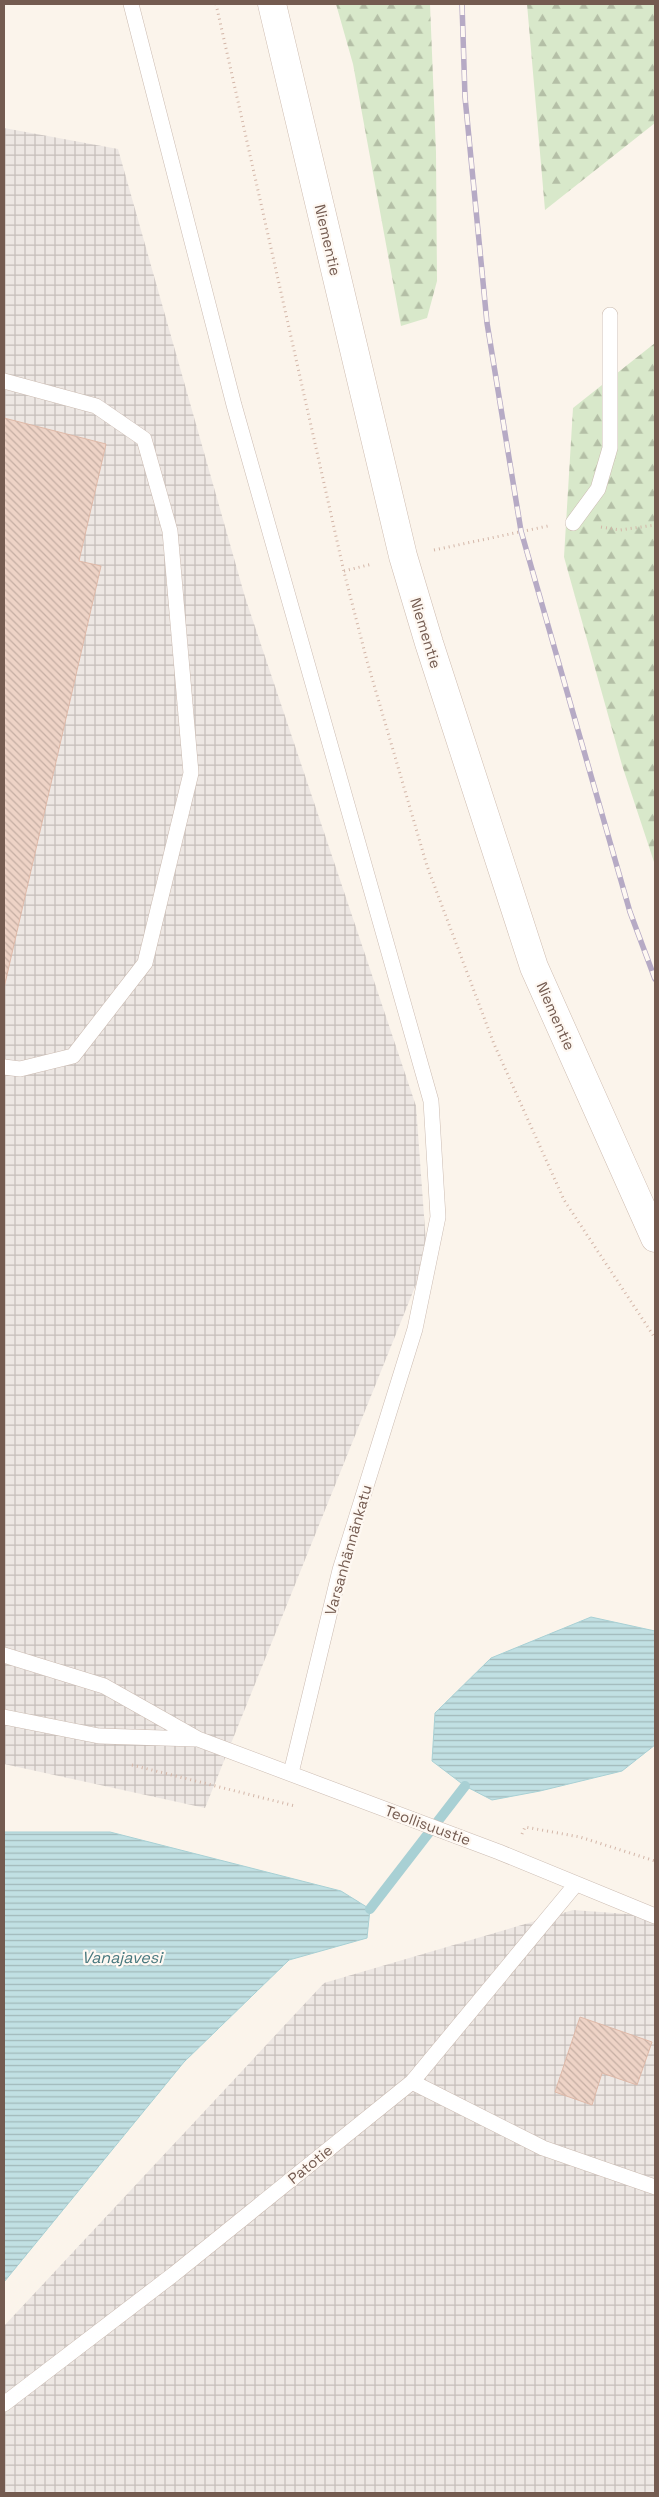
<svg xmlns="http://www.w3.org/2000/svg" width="659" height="2497" font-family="'Space Grotesk',sans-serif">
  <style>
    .industrial { fill: url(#industrial-grid) }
    .forest { fill: url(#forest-firs) }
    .water { fill: url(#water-rules); stroke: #a8d0d4 }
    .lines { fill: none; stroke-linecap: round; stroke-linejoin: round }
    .stream { stroke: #a8d0d4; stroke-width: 10 }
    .building { fill: url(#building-back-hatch); stroke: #dfb9a8 }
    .service-casing { stroke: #ccbcb2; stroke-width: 16 }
    .secondary-casing { stroke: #cebcb0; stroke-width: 29 }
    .path { stroke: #d3b6a8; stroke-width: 3; stroke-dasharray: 1 4; stroke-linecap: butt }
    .service { stroke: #fff; stroke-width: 15 }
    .secondary { stroke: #fff; stroke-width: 28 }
    .rail-casing { stroke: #b6aac5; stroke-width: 5.5 }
    .rail { stroke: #fef8f2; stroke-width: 4; stroke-dasharray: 11; stroke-linecap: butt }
    .labels { text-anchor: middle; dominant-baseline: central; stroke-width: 4.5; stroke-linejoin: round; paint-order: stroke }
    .street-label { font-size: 15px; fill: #745b50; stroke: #fef8f2 }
    .water-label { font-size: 16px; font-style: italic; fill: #48787e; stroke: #fef8f2 }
  </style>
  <defs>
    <pattern id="industrial-grid" width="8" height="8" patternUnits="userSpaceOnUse" patternTransform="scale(1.25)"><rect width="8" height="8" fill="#ede7e3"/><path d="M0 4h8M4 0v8" fill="none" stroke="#c5beba"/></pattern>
    <pattern id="forest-firs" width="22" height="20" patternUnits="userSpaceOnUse" patternTransform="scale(1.25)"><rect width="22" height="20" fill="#d8e8ca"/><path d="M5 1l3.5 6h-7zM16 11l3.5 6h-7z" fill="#b4bfa6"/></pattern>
    <pattern id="water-rules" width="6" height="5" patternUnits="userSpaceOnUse" patternTransform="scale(1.25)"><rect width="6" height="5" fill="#c1e0e3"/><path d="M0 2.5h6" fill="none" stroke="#a1b9ba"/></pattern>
    <pattern id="building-back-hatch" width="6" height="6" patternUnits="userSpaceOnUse" patternTransform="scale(1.25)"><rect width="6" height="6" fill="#eed3c6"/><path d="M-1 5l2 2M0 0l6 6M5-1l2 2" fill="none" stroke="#c5aea3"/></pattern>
  </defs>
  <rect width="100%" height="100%" fill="#fbf4eb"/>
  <path class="industrial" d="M 4,128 L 118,149 L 245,597 L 416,1106 L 427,1257 L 205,1808 L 4,1764 Z
    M 573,1910 L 655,1916 L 655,2493 L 4,2493 L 4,2326 L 324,1983 Z"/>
  <path class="forest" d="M 336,4 L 430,4 L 436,152 L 437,281 L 427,318 L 401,326 L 353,64 Z
    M 527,4 L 655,4 L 655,123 L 545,210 Z
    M 655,343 L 655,865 L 622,765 L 564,557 L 573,408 Z"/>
  <path class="water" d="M 591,1617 L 655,1631 L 655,1745 L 622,1771 L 540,1791 L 492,1800 L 465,1786 L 432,1761 L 435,1713 L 491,1658 Z
    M 4,1832 L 110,1832 L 341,1891 L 370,1909 L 367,1938 L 289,1960 L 184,2062 L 4,2282 Z"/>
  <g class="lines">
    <path class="stream" d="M 370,1909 L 465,1786"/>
  </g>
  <path class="building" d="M 4,418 L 106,444 L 79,561 L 101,566 L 4,988 Z
    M 580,2017 L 652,2042 L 637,2085 L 602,2073 L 592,2105 L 555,2092 Z"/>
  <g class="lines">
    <defs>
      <path id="service" d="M 131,4 L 234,405 L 431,1101 L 438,1217 L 415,1329 L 340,1570 L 291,1773
        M 4,381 L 96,406 L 144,439 L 170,531 L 191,773 L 145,963 L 73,1056 L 20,1069 L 4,1067
        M 573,523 L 598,489 L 610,448 L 610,315
        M 4,1655 L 104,1686 L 198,1739 L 499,1852 L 655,1916
        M 4,1717 L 99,1736 L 195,1739
        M 412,2082 L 543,2148 L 655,2187
        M 4,2404 L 174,2274 L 412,2082 L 576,1884"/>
      <path id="secondary" d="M 272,4 L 403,556 L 429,643 L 534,967 L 655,1238"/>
    </defs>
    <use href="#service" class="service-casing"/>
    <use href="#secondary" class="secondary-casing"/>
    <path class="path" d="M 216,4 L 344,572 L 367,661 L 427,866 L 494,1044 L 564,1200 L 655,1338
      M 601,527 L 620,530 L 655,525
      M 434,550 L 548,526
      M 344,571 L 372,564
      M 132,1765 L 295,1806
      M 522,1834 L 525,1827 L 580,1837 L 655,1861"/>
    <use href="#service" class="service"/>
    <use href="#secondary" class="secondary"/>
    <defs>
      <path id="rail" d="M 462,4 L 465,97 L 487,323 L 521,531 L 630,912 L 655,979"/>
    </defs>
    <use href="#rail" class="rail-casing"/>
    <use href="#rail" class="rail"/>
  </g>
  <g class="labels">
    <g class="street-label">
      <text transform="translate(328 240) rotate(77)">Niementie</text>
      <text transform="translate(426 633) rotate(73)">Niementie</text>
      <text transform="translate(556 1016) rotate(66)">Niementie</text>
      <text transform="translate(348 1550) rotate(-74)">Varsanhännänkatu</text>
      <text transform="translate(428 1825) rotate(20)">Teollisuustie</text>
      <text transform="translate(310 2164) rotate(-39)">Patotie</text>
    </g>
    <g class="water-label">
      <text x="122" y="1957">Vanajavesi</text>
    </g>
  </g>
  <rect width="659" height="2497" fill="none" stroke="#745b50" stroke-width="10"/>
</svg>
